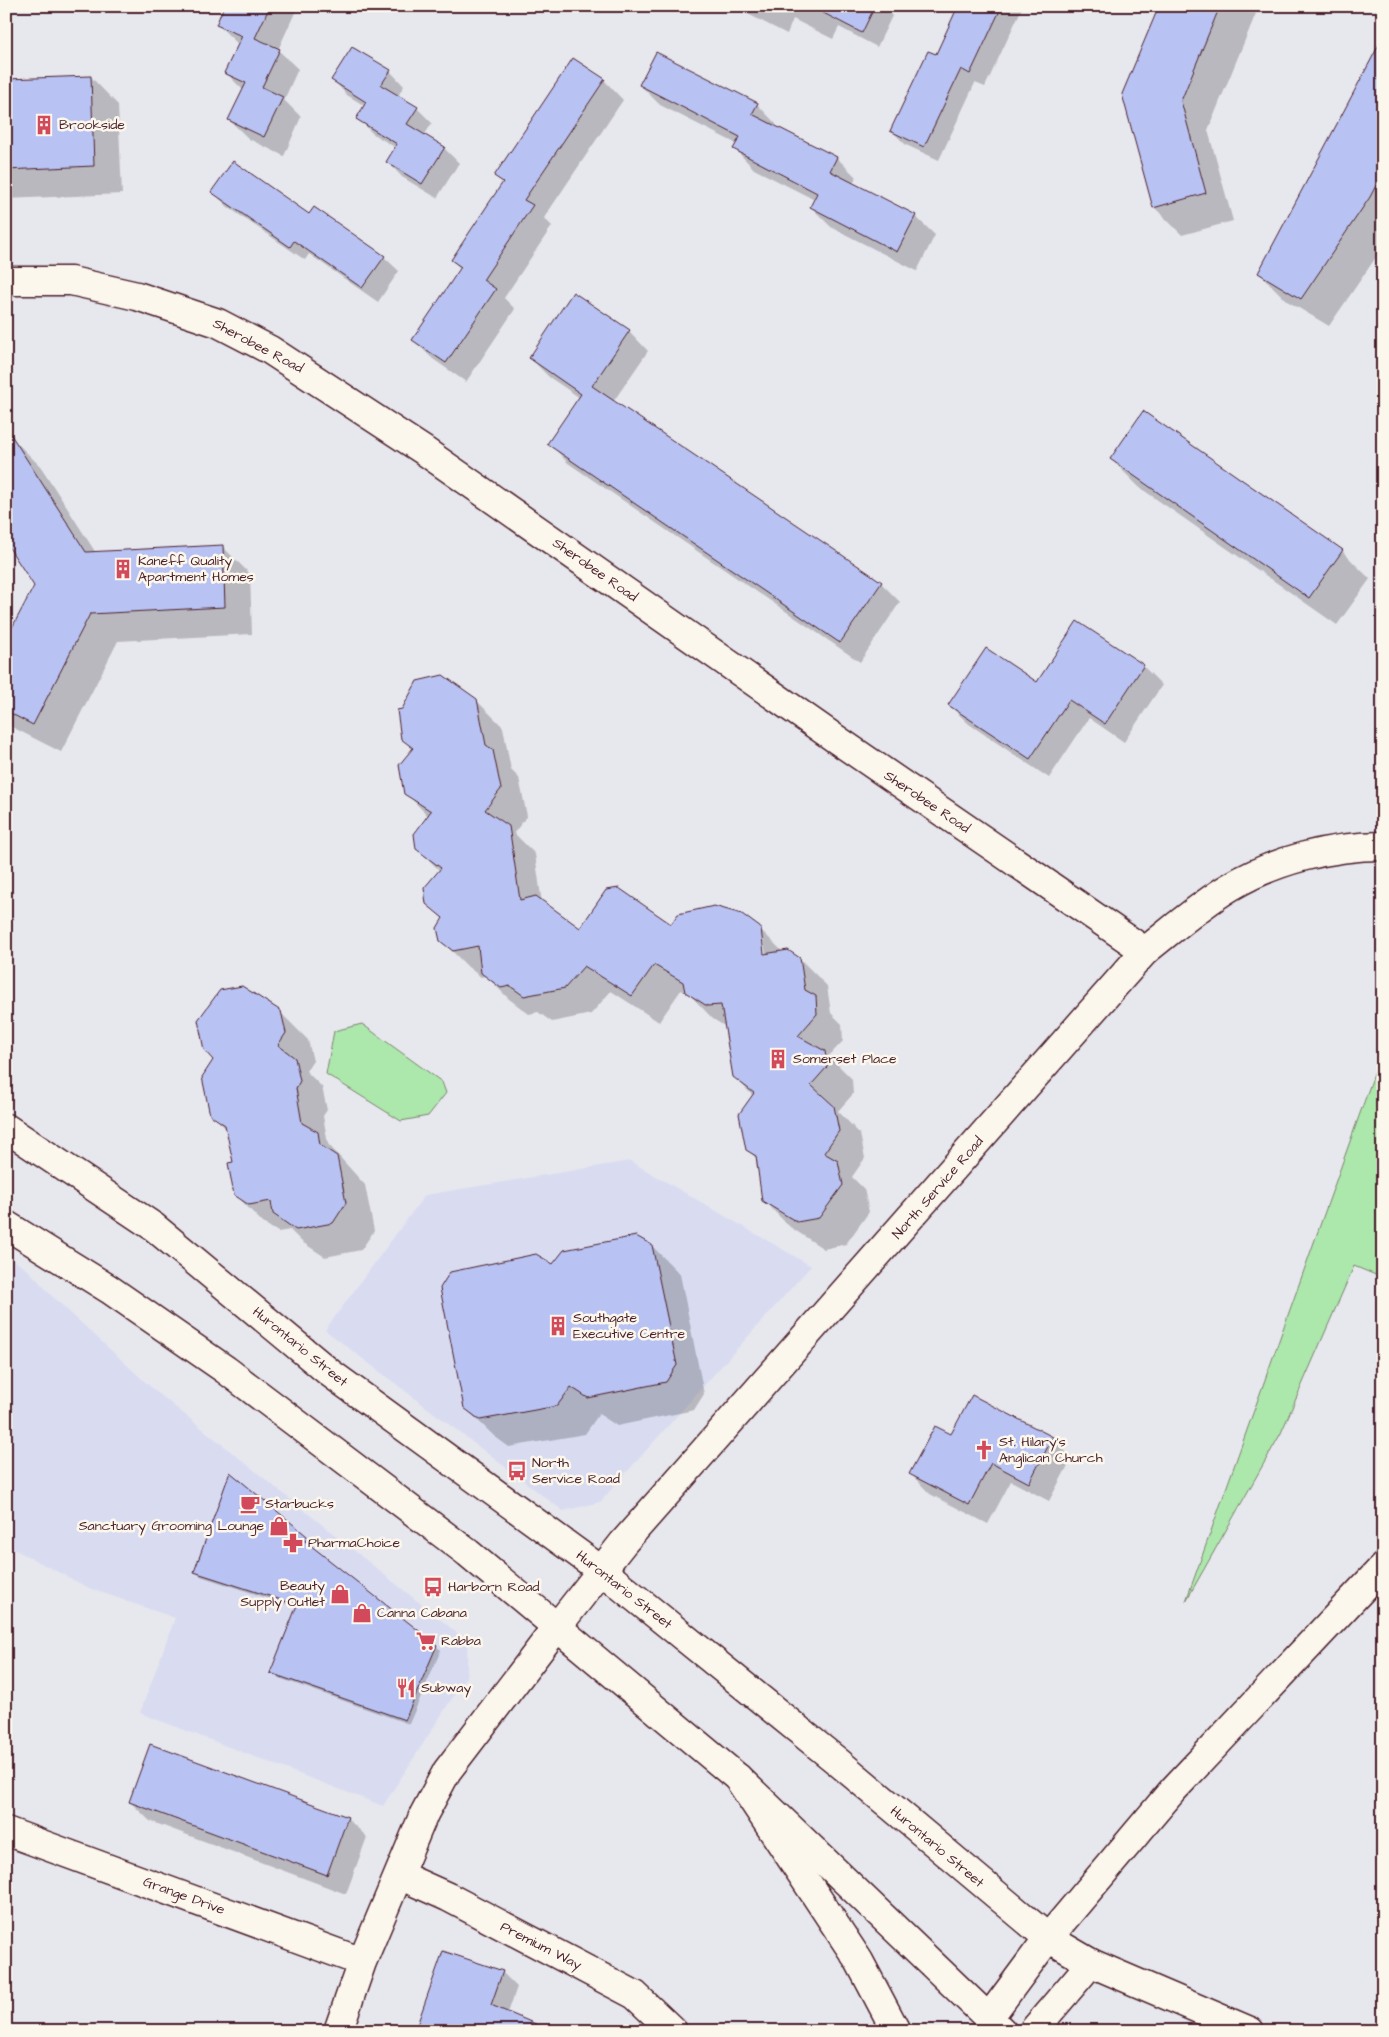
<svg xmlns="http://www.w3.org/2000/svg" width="1389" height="2037" font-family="'Architects Daughter',sans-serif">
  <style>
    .built { fill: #d9dcf0 }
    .green { fill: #ace7ac; stroke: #7b836c }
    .shadow { fill: #0003; fill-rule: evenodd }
    .building { fill: #b8c3f4; stroke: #4a1f2b }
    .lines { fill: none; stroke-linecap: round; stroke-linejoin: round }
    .street-casing { stroke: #4a1f2b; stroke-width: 31 }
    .secondary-casing { stroke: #4a1f2b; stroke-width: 31 }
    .primary-casing { stroke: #4a1f2b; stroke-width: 31 }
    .highway-casing { stroke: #4a1f2b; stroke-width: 31 }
    .street { stroke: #fbf7ec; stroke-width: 28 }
    .secondary { stroke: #fbf7ec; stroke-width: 28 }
    .primary { stroke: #fbf7ec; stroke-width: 28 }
    .highway { stroke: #fbf7ec; stroke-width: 28 }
    .labels { text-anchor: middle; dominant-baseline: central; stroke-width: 5; stroke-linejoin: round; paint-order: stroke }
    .poi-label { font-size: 14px; fill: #4a1f2b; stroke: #fbf7ec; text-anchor: start }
    .street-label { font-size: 14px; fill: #4a1f2b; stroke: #fbf7ec }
  </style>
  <rect width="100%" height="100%" fill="#e7e7ee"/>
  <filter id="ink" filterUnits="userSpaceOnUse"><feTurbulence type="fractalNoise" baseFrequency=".02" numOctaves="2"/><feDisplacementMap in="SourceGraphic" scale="10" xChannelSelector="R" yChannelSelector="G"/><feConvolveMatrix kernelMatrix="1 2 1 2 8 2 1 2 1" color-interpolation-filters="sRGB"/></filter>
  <g filter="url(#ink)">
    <path class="built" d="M 630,1161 L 811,1266 L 600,1502 L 563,1511 L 325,1330 L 425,1195 Z
      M 6,1255 L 29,1271 L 52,1296 L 154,1390 L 467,1641 L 467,1675 L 383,1806 L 140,1713 L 175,1618 L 89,1588 L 6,1545 Z"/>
    <path class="green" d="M 362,1024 L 442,1082 L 446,1093 L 428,1116 L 401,1121 L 326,1074 L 334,1031 Z
      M 1383,1049 L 1383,1278 L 1354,1266 L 1281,1433 L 1186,1601 Z"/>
    <path class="shadow" d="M 226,6 L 298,6 L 278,50 L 298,69 L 284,100 L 301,117 L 284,156 L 249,139 L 229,120 L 243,90 L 226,73 L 239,45 L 217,24 Z
      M 732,6 L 883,6 L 892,16 L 877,47 L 839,27 L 833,39 L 793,19 L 787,34 Z
      M 960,6 L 1023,6 L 985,87 L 975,83 L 939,160 L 906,145 L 892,131 L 936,56 Z
      M 1160,6 L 1259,6 L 1208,130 L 1233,221 L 1182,235 L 1154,207 Z
      M 1383,39 L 1383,247 L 1329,326 L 1287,301 L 1259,273 Z
      M 390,71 L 404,86 L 398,96 L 417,108 L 432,123 L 424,136 L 444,148 L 459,163 L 437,198 L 402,177 L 388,162 L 396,148 L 372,133 L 358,118 L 365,106 L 347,95 L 333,80 Z
      M 91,77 L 118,105 L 122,194 L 6,199 L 6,80 Z
      M 604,80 L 623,100 L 544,218 L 552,226 L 504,298 L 515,309 L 466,382 L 433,359 L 413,340 L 461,269 L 452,260 L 504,184 L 496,176 Z
      M 640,85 L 757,104 L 776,124 L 775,126 L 837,158 L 856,177 L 853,184 L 915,216 L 935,235 L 917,271 L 831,227 L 811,207 L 815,200 L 754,169 L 735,149 L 737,144 L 660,105 Z
      M 213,192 L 309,215 L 384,257 L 399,271 L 378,302 L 309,254 L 305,260 L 228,207 Z
      M 629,331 L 648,351 L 613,402 L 881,583 L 900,602 L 860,662 L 568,463 L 549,443 L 580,398 L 549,377 L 530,358 Z
      M 13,439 L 41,467 L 96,553 L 222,546 L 250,574 L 252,634 L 118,641 L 61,752 L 6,724 L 6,642 L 35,586 Z
      M 1111,459 L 1342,551 L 1370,579 L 1337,625 L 1139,487 Z
      M 1143,666 L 1162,685 L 1124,742 L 1089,718 L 1049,778 L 969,724 L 949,705 L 1037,684 Z
      M 476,700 L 503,727 L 511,770 L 519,778 L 527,816 L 514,833 L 535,854 L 542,903 L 580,930 L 671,925 L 760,929 L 783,952 L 800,959 L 827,986 L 831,1013 L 842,1024 L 843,1041 L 829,1056 L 852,1079 L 853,1094 L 838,1111 L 860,1134 L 865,1158 L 852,1177 L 864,1189 L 869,1212 L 846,1244 L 824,1249 L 790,1227 L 763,1200 L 757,1159 L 747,1149 L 753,1096 L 734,1076 L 726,1027 L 713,1019 L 690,995 L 681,990 L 659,1022 L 611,991 L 591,1014 L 552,1022 L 538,1012 L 529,1014 L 509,999 L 486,976 L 481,977 L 468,967 L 441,940 L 443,919 L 427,903 L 440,871 L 418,849 L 428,816 L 406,793 L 413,749 L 403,738 ZM 761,938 L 763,938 L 767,960 L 764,961 Z
      M 280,1012 L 308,1040 L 313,1061 L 306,1071 L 322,1087 L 327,1110 L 323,1116 L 328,1144 L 365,1185 L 374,1231 L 361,1250 L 325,1257 L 302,1242 L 290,1230 L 278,1232 L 263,1223 L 235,1194 L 234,1163 L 227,1130 L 212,1114 Z
      M 652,1246 L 680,1274 L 704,1394 L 694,1410 L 617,1426 L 599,1414 L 585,1434 L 509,1447 L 494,1436 L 465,1408 L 553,1266 Z
      M 952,1436 L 1052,1438 L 1072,1458 L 1049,1501 L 1011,1481 L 988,1524 L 930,1494 L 911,1474 Z
      M 306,1537 L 311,1542 L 309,1546 L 441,1650 L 409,1724 L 276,1677 L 272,1672 L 298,1608 L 200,1576 L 196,1572 Z
      M 130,1802 L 347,1818 L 367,1837 L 346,1894 L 150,1821 Z
      M 502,1972 L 517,1987 L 508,2013 L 552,2031 L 416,2031 Z"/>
    <path class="building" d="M 224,6 L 270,6 L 255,38 L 280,49 L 262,87 L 283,97 L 264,137 L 228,120 L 246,83 L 224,73 L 242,36 L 216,25 Z
      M 810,6 L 875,6 L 862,33 Z
      M 958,6 L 1002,6 L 970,74 L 961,69 L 924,147 L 890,131 L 928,51 L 936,54 Z
      M 1159,6 L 1220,6 L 1181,101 L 1206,193 L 1153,208 L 1122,94 Z
      M 1383,37 L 1383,172 L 1370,197 L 1301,299 L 1258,273 Z
      M 352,47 L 391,70 L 381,85 L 418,107 L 407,124 L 445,147 L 422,184 L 386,162 L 397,144 L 356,119 L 366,102 L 331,80 Z
      M 656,52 L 758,103 L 752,114 L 837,157 L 830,171 L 916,215 L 897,252 L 810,207 L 817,193 L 733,149 L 740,137 L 639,85 Z
      M 573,58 L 605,79 L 524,200 L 533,205 L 483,280 L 496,289 L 446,363 L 412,340 L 461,267 L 451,260 L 503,182 L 494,176 Z
      M 91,76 L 94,166 L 6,170 L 6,79 Z
      M 233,161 L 309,214 L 314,207 L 385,256 L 362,288 L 294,241 L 290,247 L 211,192 Z
      M 573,292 L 630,330 L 592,386 L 882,582 L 840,643 L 547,444 L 581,394 L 529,358 Z
      M 1143,411 L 1343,550 L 1309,598 L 1110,459 Z
      M 6,427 L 86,552 L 223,545 L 225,607 L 90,614 L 33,725 L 6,711 L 6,639 L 34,586 L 6,543 Z
      M 1077,621 L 1144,665 L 1105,724 L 1069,700 L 1030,759 L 948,705 L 986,648 L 1037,682 Z
      M 443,675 L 477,699 L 486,745 L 493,750 L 501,789 L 485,810 L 509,826 L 520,900 L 536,896 L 580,928 L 606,890 L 619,888 L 671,924 L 678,914 L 714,906 L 742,914 L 761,928 L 764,954 L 788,950 L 800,958 L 805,990 L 816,996 L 817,1014 L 798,1036 L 825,1051 L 827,1067 L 811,1085 L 834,1106 L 839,1131 L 824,1153 L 838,1161 L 843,1185 L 819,1218 L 797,1222 L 762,1201 L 756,1156 L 746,1150 L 739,1114 L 754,1093 L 733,1077 L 721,1005 L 707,1006 L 685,992 L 683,982 L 654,965 L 632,996 L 584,966 L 565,988 L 524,996 L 510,986 L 501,988 L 481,973 L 478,946 L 453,951 L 440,941 L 437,928 L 443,918 L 426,904 L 424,888 L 441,868 L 416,849 L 414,834 L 431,811 L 404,794 L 399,765 L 413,748 L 401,739 L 397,710 L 402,709 L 417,681 Z
      M 242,986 L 281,1011 L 286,1033 L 278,1045 L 295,1058 L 300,1081 L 296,1088 L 302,1123 L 318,1132 L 320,1145 L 337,1156 L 346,1203 L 333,1223 L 296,1230 L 273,1214 L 271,1201 L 249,1205 L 234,1195 L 228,1163 L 233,1162 L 225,1125 L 210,1115 L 202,1077 L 213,1060 L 204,1050 L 198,1020 L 220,990 Z
      M 636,1236 L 652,1245 L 677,1365 L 666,1382 L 588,1398 L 571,1387 L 557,1406 L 480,1420 L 464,1408 L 440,1288 L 450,1272 L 536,1254 L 553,1264 L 564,1250 Z
      M 972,1395 L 1053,1437 L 1029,1483 L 991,1463 L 969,1505 L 909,1474 L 935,1426 L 951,1434 Z
      M 230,1472 L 307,1536 L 305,1541 L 437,1645 L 405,1720 L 270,1673 L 297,1605 L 194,1572 Z
      M 150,1744 L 348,1817 L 327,1875 L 129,1802 Z
      M 443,1951 L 503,1971 L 491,2005 L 552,2031 L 415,2031 Z"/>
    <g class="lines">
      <defs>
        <path id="street" d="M 6,281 L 71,281 L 137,296 L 218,323 L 270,350 L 423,450 L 836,739 L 1145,951
          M 6,1831 L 362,1962
          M 399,1875 L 448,1897 L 635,1995 L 673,2031
          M 338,2031 L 362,1962 L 424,1814 L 447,1771 L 557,1627"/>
        <path id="secondary" d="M 557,1627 L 623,1543 L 1145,951 C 1173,929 1200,905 1230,887 C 1275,860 1331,846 1383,846"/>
        <path id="primary" d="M 6,1128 L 154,1227 L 330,1373 L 601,1570 L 837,1761 L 1048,1938 L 1091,1963 L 1250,2031
          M 6,1225 L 109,1289 L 226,1370 L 468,1553 L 738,1778 L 1002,2031"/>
        <path id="highway" d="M 738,1778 L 859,1961 L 896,2031
          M 988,2019 L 1048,1938 L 1173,1790 L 1383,1567
          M 1033,2031 L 1091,1963"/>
      </defs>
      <use href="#street" class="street-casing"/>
      <use href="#secondary" class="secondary-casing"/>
      <use href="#primary" class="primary-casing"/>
      <use href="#highway" class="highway-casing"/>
      <use href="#street" class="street"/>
      <use href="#secondary" class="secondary"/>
      <use href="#primary" class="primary"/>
      <use href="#highway" class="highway"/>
    </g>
  </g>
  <defs>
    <symbol id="building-bare" viewBox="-9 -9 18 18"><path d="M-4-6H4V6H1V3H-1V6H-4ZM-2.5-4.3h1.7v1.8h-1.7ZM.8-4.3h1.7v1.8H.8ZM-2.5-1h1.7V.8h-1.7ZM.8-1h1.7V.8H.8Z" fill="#d1495b" stroke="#fbf7ec" stroke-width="2.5" paint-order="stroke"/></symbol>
    <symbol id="church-bare" viewBox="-9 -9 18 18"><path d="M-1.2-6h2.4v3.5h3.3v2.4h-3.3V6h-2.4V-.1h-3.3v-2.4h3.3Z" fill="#d1495b" stroke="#fbf7ec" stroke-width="2.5" paint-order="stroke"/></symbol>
    <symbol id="bus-bare" viewBox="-9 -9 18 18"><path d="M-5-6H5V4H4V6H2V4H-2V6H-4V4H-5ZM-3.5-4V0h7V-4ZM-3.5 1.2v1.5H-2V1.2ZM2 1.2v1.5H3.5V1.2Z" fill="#d1495b" stroke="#fbf7ec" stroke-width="2.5" paint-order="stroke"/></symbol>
    <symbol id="cafe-bare" viewBox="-9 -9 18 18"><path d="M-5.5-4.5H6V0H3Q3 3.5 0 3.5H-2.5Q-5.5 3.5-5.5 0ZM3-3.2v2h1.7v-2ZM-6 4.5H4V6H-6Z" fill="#d1495b" stroke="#fbf7ec" stroke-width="2.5" paint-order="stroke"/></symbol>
    <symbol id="shop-bare" viewBox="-9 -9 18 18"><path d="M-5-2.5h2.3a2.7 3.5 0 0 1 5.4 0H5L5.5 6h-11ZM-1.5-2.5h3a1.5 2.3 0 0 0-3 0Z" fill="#d1495b" stroke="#fbf7ec" stroke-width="2.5" paint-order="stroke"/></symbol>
    <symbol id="pharmacy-bare" viewBox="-9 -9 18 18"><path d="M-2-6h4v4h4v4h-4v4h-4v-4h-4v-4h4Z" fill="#d1495b" stroke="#fbf7ec" stroke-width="2.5" paint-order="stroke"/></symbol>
    <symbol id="supermarket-bare" viewBox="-9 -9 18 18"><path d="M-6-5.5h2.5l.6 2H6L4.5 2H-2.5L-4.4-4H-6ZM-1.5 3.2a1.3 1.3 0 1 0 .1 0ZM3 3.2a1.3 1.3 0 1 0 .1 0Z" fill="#d1495b" stroke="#fbf7ec" stroke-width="2.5" paint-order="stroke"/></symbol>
    <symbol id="restaurant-bare" viewBox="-9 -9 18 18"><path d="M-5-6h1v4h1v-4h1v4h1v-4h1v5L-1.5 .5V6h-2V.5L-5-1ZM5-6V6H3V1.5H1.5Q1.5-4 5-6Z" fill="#d1495b" stroke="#fbf7ec" stroke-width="2.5" paint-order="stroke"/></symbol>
  </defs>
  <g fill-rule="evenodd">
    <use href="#building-bare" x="30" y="111" width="28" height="28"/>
    <use href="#building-bare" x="109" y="555" width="28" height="28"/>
    <use href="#building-bare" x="764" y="1045" width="28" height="28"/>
    <use href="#building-bare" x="544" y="1312" width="28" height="28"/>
    <use href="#church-bare" x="970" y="1436" width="28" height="28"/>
    <use href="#bus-bare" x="503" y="1457" width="28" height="28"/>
    <use href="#cafe-bare" x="236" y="1490" width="28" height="28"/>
    <use href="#shop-bare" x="265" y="1512" width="28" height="28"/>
    <use href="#pharmacy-bare" x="279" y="1529" width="28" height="28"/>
    <use href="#bus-bare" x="419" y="1573" width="28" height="28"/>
    <use href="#shop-bare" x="326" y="1580" width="28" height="28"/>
    <use href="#shop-bare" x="348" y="1599" width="28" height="28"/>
    <use href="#supermarket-bare" x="412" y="1627" width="28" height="28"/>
    <use href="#restaurant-bare" x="392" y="1674" width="28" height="28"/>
  </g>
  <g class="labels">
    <g class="poi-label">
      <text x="59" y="125">Brookside</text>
      <text x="138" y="561">Kaneff Quality<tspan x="138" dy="16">Apartment Homes</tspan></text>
      <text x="793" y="1059">Somerset Place</text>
      <text x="573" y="1318">Southgate<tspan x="573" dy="16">Executive Centre</tspan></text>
      <text x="999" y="1442">St. Hilary's<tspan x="999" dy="16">Anglican Church</tspan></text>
      <text x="532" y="1463">North<tspan x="532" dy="16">Service Road</tspan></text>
      <text x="265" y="1504">Starbucks</text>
      <text x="264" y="1526" text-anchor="end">Sanctuary Grooming Lounge</text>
      <text x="308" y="1543">PharmaChoice</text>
      <text x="325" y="1586" text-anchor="end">Beauty<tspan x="325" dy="16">Supply Outlet</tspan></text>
      <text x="448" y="1587">Harborn Road</text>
      <text x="377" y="1613">Canna Cabana</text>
      <text x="441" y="1641">Rabba</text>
      <text x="421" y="1688">Subway</text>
    </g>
    <g class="street-label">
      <text transform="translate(258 346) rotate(28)">Sherobee Road</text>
      <text transform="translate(595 570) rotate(35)">Sherobee Road</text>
      <text transform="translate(927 802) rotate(34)">Sherobee Road</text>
      <text transform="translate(938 1188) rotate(-49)">North Service Road</text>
      <text transform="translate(300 1347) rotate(39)">Hurontario Street</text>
      <text transform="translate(624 1590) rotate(38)">Hurontario Street</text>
      <text transform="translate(937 1847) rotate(40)">Hurontario Street</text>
      <text transform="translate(184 1896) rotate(20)">Grange Drive</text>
      <text transform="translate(541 1946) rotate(27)">Premium Way</text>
    </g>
  </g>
  <rect width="1389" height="2037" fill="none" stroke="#fbf7ec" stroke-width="25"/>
  <rect x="12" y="12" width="1364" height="2012" fill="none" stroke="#4a1f2b" stroke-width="2" filter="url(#ink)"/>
</svg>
